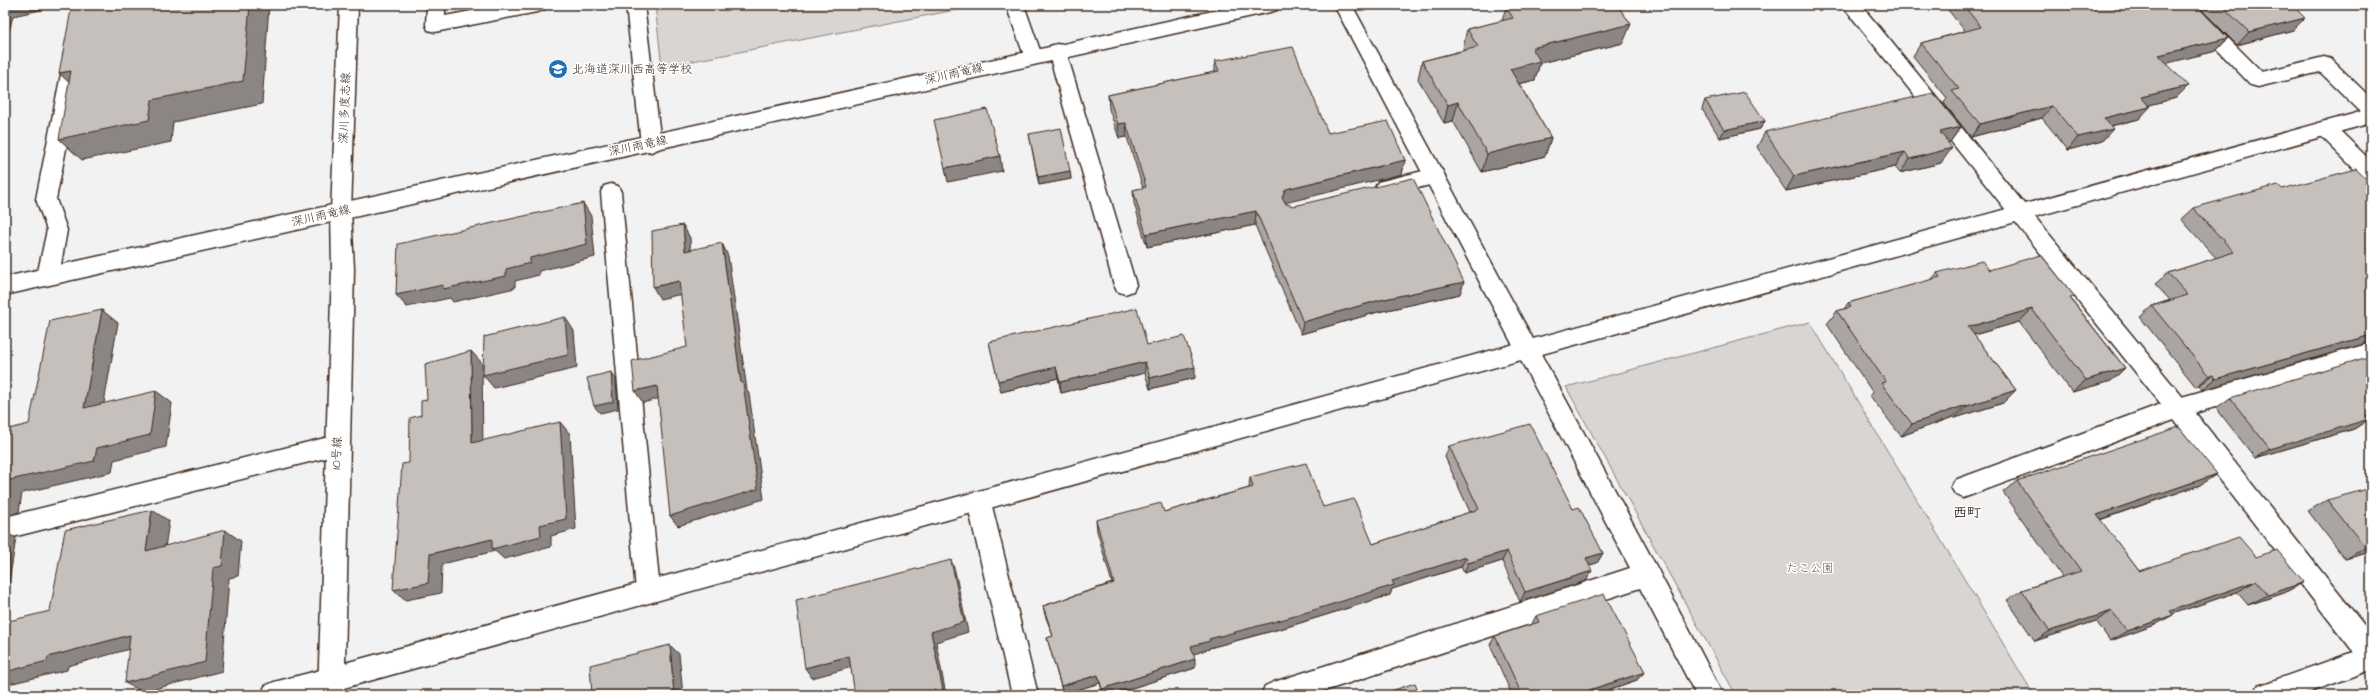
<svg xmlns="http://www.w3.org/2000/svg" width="2376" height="700" font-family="'Architects Daughter','Klee One',sans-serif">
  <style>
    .green { fill: #d8d5d2; stroke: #8a8078 }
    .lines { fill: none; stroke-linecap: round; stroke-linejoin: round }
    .lane-casing { stroke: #3b2a1e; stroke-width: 3 }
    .street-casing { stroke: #3b2a1e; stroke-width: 3 }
    .secondary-casing { stroke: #3b2a1e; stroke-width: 3 }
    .primary-casing { stroke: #3b2a1e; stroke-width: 3 }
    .lane { fill: #fff; fill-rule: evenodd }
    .street { fill: #fff; fill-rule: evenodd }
    .secondary { fill: #fff; fill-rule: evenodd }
    .primary { fill: #fff; fill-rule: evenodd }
    .wall { fill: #aaa5a3; stroke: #3b2a1e }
    .shaded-wall { fill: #8b8684; stroke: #3b2a1e }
    .building { fill: #c6c0bd; stroke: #3b2a1e }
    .labels { text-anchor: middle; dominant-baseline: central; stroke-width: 3; stroke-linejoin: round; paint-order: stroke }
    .poi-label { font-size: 12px; fill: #3b2a1e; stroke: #fff; text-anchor: start }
    .street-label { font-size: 12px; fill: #3b2a1e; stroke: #fff }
    .park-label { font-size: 12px; fill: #62554b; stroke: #fff }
    .quarter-label { font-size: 14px; font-weight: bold; fill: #3b2a1e; stroke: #fff }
  </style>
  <rect width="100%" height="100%" fill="#f3f2f2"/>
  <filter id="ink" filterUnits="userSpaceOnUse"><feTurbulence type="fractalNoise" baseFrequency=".025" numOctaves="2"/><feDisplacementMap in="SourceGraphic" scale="8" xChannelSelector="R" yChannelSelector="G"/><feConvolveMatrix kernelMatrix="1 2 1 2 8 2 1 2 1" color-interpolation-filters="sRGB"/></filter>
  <g filter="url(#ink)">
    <path class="green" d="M 655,5 L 981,5 L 662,67 Z
      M 1810,322 L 2034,695 L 1736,695 L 1566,387 Z"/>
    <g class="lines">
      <defs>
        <path id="lane" d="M 427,5 L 445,5 L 445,16 L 503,5 L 546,5 L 544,10 L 537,12 L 435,32 L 428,30 L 426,25 Z
          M 626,5 L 644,5 L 661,144 L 658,149 L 651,152 L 644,149 L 641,144 Z
          M 1006,5 L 1024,5 L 1042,56 L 1040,61 L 1033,63 L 1026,61 Z
          M 2175,5 L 2195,5 L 2262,72 L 2324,57 L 2331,59 L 2371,98 L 2371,117 L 2364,115 L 2320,72 L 2258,87 L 2251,85 Z
          M 1057,44 L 1064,46 L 1066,51 L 1136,285 L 1133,291 L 1125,294 L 1117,291 L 1114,285 L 1048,51 L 1050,46 Z
          M 73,57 L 80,59 L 83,64 L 56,199 L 67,230 L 59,276 L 56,282 L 48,285 L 40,282 L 37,276 L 47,230 L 36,199 L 63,64 L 66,59 Z
          M 1435,168 L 1442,170 L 1445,176 L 1442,182 L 1385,196 L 1378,194 L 1375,188 L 1378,182 Z
          M 2371,343 L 2371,361 L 2178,418 L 2170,415 L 2167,408 L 2170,401 L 2178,398 Z"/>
        <path id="street" d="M 1334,5 L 1352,5 L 1656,566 L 1723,695 L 1696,695 L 1640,588 L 1312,695 L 1261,695 L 1265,686 L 1274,682 L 1630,568 Z
          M 1842,5 L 1861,5 L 2186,401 L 2371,634 L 2371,666 L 2362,663 L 2174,420 L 1963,498 L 1955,494 L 1951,487 L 1955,480 L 2161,404 Z
          M 2325,121 L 2332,123 L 2371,161 L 2371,181 L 2364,179 L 2318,133 L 2315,128 L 2318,123 Z
          M 611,184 L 618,186 L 621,192 L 660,591 L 657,599 L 648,603 L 639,599 L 636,591 L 601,192 L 604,186 Z
          M 337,435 L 345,438 L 348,445 L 345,452 L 337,455 L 5,539 L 5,517 Z
          M 979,491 L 987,494 L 991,502 L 1038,695 L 1012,695 L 967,502 L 971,494 Z
          M 332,667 L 341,670 L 345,679 L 341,688 C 316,698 288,695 261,695 L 265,686 L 274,682 Z"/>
        <path id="secondary" d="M 340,5 L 358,5 L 351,211 L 354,269 L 345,663 L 979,491 L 2371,109 L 2371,123 L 344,688 L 344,695 L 318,695 L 332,269 L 331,211 Z
          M 2371,646 L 2371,670 L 2302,695 L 2254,695 L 2258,686 Z"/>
        <path id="primary" d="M 1240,5 L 1279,5 L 1277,10 L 1270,12 L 5,295 L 5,277 Z"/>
      </defs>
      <use href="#lane" class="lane-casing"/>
      <use href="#street" class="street-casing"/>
      <use href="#secondary" class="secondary-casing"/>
      <use href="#primary" class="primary-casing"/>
      <use href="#lane" class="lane"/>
      <use href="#street" class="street"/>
      <use href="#secondary" class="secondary"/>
      <use href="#primary" class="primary"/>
    </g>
    <path class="wall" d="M 1944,5 L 2196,5 L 2228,38 L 2216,51 L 2166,63 L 2176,98 L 2149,105 L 2139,119 L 2111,126 L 2102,141 L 2068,150 L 2042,118 L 1971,137 L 1944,103 L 1947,98 L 1913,56 L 1921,43 L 1965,31 Z
      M 2197,5 L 2292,5 L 2293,30 L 2237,45 Z
      M 1506,7 L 1623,43 L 1540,63 L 1535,80 L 1519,84 L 1551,138 L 1545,156 L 1482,172 L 1453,121 L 1444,123 L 1418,79 L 1422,61 L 1464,50 L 1463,48 L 1467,29 L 1502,21 Z
      M 1215,61 L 1328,133 L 1405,160 L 1402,174 L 1285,202 L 1286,204 L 1460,294 L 1378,312 L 1301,334 L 1255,225 L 1147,247 L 1134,203 L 1133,190 L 1143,188 L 1127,137 L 1119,138 L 1109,109 L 1108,95 L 1215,72 Z
      M 1705,100 L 1765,121 L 1760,129 L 1720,138 L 1702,109 Z
      M 1961,127 L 1950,142 L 1948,143 L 1941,163 L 1900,173 L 1895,167 L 1786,191 L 1757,147 L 1765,132 Z
      M 1029,134 L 1070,171 L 1071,179 L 1039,185 Z
      M 2193,208 L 2371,342 L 2202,390 L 2199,386 L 2196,387 L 2140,317 L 2152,306 L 2170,300 L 2155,284 L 2168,273 L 2216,258 L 2181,219 Z
      M 1989,270 L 2072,300 L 2125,368 L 2111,381 L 2072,392 L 2019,322 L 1974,335 L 2016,390 L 2003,403 L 1955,418 L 1953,417 L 1901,436 L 1870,396 L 1873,393 L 1827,324 L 1837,311 L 1844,309 L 1848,303 L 1931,280 L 1937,273 Z
      M 989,342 L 1147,345 L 1195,378 L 1150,389 L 1145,373 L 1061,393 L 1058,378 L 1001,392 Z
      M 2230,398 L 2368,420 L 2354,429 L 2255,458 L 2216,408 Z
      M 1449,446 L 1573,509 L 1603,553 L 1597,563 L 1589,565 L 1586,581 L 1520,602 L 1502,561 L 1464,573 L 1461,567 L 1392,589 L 1390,595 L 1287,627 L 1209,648 L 1209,649 L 1193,654 L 1195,668 L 1110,695 L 1103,695 L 1100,683 L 1063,694 L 1047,638 L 1053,636 L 1045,615 L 1043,606 L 1112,583 L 1097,531 L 1096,520 L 1164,512 L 1249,488 L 1250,477 L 1323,507 L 1373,544 L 1470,512 L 1445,457 Z
      M 2017,481 L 2200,485 L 2100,520 L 2139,571 L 2256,557 L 2304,582 L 2284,593 L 2248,605 L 2237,592 L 2172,614 L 2155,625 L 2110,641 L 2096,621 L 2035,641 L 2007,600 L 2022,590 L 2062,577 L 2003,492 Z
      M 2327,500 L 2371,552 L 2345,559 L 2308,511 Z
      M 1536,616 L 1637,680 L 1593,695 L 1512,695 L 1490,645 L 1495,636 L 1531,625 Z"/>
    <path class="shaded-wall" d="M 5,5 L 64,5 L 13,16 L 5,48 Z
      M 250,5 L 269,5 L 262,104 L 173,122 L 171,142 L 82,160 L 59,139 L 152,100 Z
      M 2305,18 L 2293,30 L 2237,45 L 2249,32 Z
      M 1631,24 L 1623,43 L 1540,63 L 1535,80 L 1504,87 L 1510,69 L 1532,48 Z
      M 2228,38 L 2216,51 L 2148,68 L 2159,55 Z
      M 71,71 L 82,95 L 59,73 Z
      M 2188,86 L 2176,98 L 2131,110 L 2141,97 Z
      M 1458,102 L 1453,121 L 1444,123 L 1448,105 Z
      M 2052,106 L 2042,118 L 1971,137 L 1980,124 Z
      M 2150,107 L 2139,119 L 2093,130 L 2104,118 Z
      M 1765,121 L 1760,129 L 1720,138 L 1724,130 Z
      M 1126,123 L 1127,137 L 1119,138 L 1118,124 Z
      M 1961,127 L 1950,142 L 1929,147 L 1940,132 Z
      M 2113,129 L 2102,141 L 2068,150 L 2078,137 Z
      M 1551,138 L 1545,156 L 1482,172 L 1487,154 Z
      M 1952,148 L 1941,163 L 1900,173 L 1910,159 Z
      M 1905,152 L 1895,167 L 1786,191 L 1794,176 Z
      M 1000,156 L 1002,171 L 948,182 L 945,168 Z
      M 1405,160 L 1402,174 L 1285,203 L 1282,197 L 1286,189 Z
      M 1070,171 L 1071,179 L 1039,185 L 1038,177 Z
      M 583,203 L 591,216 L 595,257 L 539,271 L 539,275 L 515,281 L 515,288 L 453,302 L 450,298 L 407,307 L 396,295 L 506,269 L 530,258 Z
      M 1256,211 L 1255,225 L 1147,247 L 1146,234 Z
      M 683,225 L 690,238 L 691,263 L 685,251 Z
      M 722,243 L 728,256 L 747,390 L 749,394 L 764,499 L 678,526 L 670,516 L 741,383 Z
      M 679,281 L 686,293 L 660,299 L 653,287 Z
      M 1464,282 L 1460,294 L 1378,312 L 1301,334 L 1303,322 L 1380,300 Z
      M 2032,309 L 2019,322 L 1956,340 L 1968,327 Z
      M 102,310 L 118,323 L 101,420 L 84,408 Z
      M 565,317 L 574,331 L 577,368 L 494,388 L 483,375 Z
      M 2371,335 L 2371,342 L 2202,390 L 2215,379 Z
      M 471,351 L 482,363 L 483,455 L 472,443 Z
      M 1145,362 L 1145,373 L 1061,393 L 1060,382 Z
      M 1056,367 L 1058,378 L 1001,392 L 998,381 Z
      M 1195,367 L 1195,378 L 1150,389 L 1150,378 Z
      M 2125,368 L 2111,381 L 2072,392 L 2086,380 Z
      M 611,372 L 616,379 L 618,409 L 600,413 L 594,406 Z
      M 2213,375 L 2199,386 L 2196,387 L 2209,376 Z
      M 657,386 L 664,397 L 643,403 L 635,391 Z
      M 2016,390 L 2003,403 L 1955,418 L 1967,406 Z
      M 156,391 L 172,403 L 166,447 L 114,460 L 112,472 L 22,493 L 19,512 L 5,517 L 5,481 L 97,448 Z
      M 1966,405 L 1953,417 L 1901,436 L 1912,424 Z
      M 2371,414 L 2371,419 L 2368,420 L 2354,429 L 2255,458 L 2270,449 Z
      M 560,422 L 570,434 L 576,529 L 551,536 L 551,547 L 504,559 L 495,551 L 442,564 L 441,593 L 406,600 L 393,590 L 430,554 L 492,539 L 540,525 Z
      M 2217,474 L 2200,485 L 2081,526 L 2097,515 Z
      M 152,510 L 169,521 L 163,561 L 146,551 Z
      M 225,530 L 241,541 L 238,576 L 229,578 L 222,671 L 143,692 L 125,683 L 213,568 Z
      M 5,532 L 16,538 L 5,608 Z
      M 2371,547 L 2371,552 L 2345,559 L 2366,548 Z
      M 1507,551 L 1502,561 L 1464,573 L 1468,563 Z
      M 1603,553 L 1597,563 L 1580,568 L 1586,558 Z
      M 1466,557 L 1461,567 L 1392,589 L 1390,595 L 1287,627 L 1209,648 L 1209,649 L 1191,655 L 1191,646 L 1209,639 Z
      M 951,560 L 955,571 L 968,632 L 936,642 L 946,695 L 944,695 L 931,632 Z
      M 1592,571 L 1586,581 L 1520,602 L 1525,592 Z
      M 2256,581 L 2237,592 L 2152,621 L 2170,611 Z
      M 2304,582 L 2284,593 L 2248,605 L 2268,595 Z
      M 2112,611 L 2096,621 L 2035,641 L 2050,631 Z
      M 2173,615 L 2155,625 L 2110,641 L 2127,631 Z
      M 130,635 L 148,644 L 68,666 L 67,670 L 5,685 L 5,672 L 48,657 Z
      M 670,645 L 679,654 L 683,695 L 674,695 Z
      M 849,656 L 856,666 L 812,678 L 805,668 Z
      M 1195,659 L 1195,668 L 1110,695 L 1103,695 L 1102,689 Z
      M 1645,672 L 1637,680 L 1593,695 L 1585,695 L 1589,690 Z
      M 1098,675 L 1100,683 L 1063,694 L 1061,686 Z"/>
    <path class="building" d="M 72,5 L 250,5 L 243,81 L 152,100 L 149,120 L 59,139 L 71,71 L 59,73 Z
      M 1514,5 L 1617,5 L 1631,24 L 1532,48 L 1540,61 L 1510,69 L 1551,138 L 1487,154 L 1458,102 L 1448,105 L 1422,61 L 1478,47 L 1467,29 L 1513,18 L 1506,7 Z
      M 1963,5 L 2196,5 L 2228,38 L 2159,55 L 2188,86 L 2141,97 L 2150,107 L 2104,118 L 2113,129 L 2078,137 L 2052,106 L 1980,124 L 1952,91 L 1959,89 L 1921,43 L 1981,27 Z
      M 2221,5 L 2292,5 L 2305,18 L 2249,32 Z
      M 1293,47 L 1328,133 L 1388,121 L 1405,160 L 1286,189 L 1282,197 L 1286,204 L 1294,206 L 1413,178 L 1464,282 L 1380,300 L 1303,322 L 1256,211 L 1146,234 L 1133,190 L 1146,187 L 1126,123 L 1118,124 L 1108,95 L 1219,71 L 1215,61 Z
      M 1745,92 L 1765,121 L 1724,130 L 1705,100 Z
      M 1933,93 L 1961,127 L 1940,132 L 1952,148 L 1910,159 L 1905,152 L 1794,176 L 1765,132 Z
      M 987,109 L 1000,156 L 945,168 L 934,120 Z
      M 1061,128 L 1070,171 L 1038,177 L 1029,134 Z
      M 2356,169 L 2371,184 L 2371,335 L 2215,379 L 2213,375 L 2209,376 L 2152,306 L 2188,295 L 2168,273 L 2234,252 L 2193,208 L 2278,185 L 2282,189 Z
      M 583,203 L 587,244 L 530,258 L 530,263 L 506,269 L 506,276 L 443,289 L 443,285 L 396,295 L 398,244 Z
      M 683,225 L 685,251 L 722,243 L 741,383 L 743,383 L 758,489 L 670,516 L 657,386 L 635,391 L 632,361 L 687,347 L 679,281 L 653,287 L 652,231 Z
      M 2041,255 L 2075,297 L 2070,298 L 2125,368 L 2086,380 L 2032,309 L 1968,327 L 2016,390 L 1967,406 L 1966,405 L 1912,424 L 1881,383 L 1886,382 L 1837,311 L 1851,307 L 1848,303 L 1940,277 L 1937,273 L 1982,261 L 1989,270 Z
      M 1137,308 L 1147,345 L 1184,336 L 1195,367 L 1150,378 L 1145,362 L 1060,382 L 1056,367 L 998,381 L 989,342 Z
      M 102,310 L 84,408 L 156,391 L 150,435 L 97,448 L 94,461 L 5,481 L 5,430 L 29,424 L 50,321 Z
      M 565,317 L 568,355 L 483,375 L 484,337 Z
      M 471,351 L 472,443 L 560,422 L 566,519 L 540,525 L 541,536 L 492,549 L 492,539 L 430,554 L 428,583 L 393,590 L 402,464 L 409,463 L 410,418 L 421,415 L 421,401 L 427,400 L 425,364 Z
      M 2371,356 L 2371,414 L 2366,415 L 2369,419 L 2270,449 L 2230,398 Z
      M 611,372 L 613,402 L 594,406 L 587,378 Z
      M 1530,424 L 1573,509 L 1579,507 L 1603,553 L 1586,558 L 1592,571 L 1525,592 L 1507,551 L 1468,563 L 1466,557 L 1392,581 L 1394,585 L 1288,618 L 1209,639 L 1210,641 L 1191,646 L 1195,659 L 1102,689 L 1098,675 L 1061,686 L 1047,638 L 1053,636 L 1043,606 L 1114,583 L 1096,520 L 1161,503 L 1164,512 L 1253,487 L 1250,477 L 1306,463 L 1323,507 L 1354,499 L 1373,544 L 1479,509 L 1449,446 Z
      M 2179,427 L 2217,474 L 2097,515 L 2139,571 L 2239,537 L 2256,557 L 2277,550 L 2304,582 L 2268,595 L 2256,581 L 2170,611 L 2173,615 L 2127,631 L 2112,611 L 2050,631 L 2022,590 L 2081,571 L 2017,481 Z
      M 2371,488 L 2371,547 L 2366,548 L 2327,500 Z
      M 152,510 L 146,551 L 225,530 L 222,566 L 213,568 L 205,662 L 125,683 L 130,635 L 48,657 L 47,661 L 5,672 L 5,622 L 50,611 L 65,530 Z
      M 951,560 L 964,622 L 931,632 L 944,695 L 855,695 L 849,656 L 805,668 L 796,600 Z
      M 1604,594 L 1645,672 L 1589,690 L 1591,695 L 1522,695 L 1495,636 L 1539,622 L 1536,616 Z
      M 670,645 L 674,695 L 592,695 L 590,665 Z
      M 1415,683 L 1420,695 L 1379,695 Z"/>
  </g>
  <defs>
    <symbol id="school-disc" viewBox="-11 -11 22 22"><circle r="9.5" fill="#1f6fb2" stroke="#fff"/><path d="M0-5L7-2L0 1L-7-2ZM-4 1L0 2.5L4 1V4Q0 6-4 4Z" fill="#fff"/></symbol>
  </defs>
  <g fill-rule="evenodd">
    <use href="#school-disc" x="547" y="58" width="22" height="22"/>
  </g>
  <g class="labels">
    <g class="poi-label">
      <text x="572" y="69">北海道深川西高等学校</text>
    </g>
    <g class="street-label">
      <text transform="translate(954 74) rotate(-13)">深川雨竜線</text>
      <text transform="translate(345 108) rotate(-88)">深川多度志線</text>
      <text transform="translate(638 146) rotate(-12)">深川雨竜線</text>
      <text transform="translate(321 216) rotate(-13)">深川雨竜線</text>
      <text transform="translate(337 453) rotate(-88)">10号線</text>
    </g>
    <g class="park-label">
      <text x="1810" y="568">たこ公園</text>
    </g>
    <g class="quarter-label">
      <text x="1967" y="513">西町</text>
    </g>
  </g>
  <rect width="2376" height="700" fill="none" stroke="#fff" stroke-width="20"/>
  <rect x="10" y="10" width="2356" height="680" fill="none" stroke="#3b2a1e" stroke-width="1.5" filter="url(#ink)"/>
</svg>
